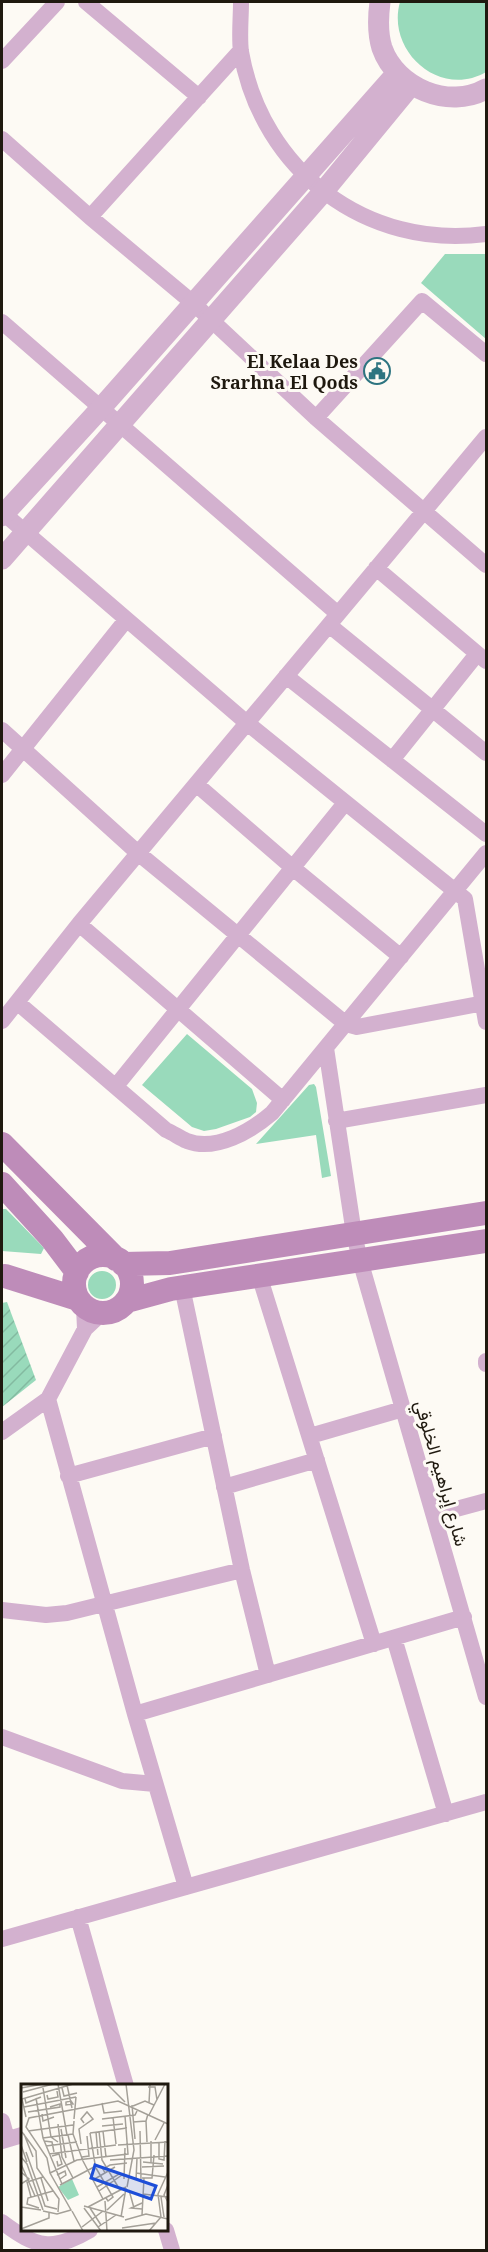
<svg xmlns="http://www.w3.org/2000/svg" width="488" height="2252" font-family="'Noto Serif',Vazirmatn,serif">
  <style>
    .green { fill: #99dabb }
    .garden { fill: url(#garden-furrows) }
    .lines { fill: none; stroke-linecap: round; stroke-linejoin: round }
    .minor { stroke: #d3b1cf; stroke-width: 16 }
    .tertiary { stroke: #d3b1cf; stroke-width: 21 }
    .secondary { stroke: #be8cb9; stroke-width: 24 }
    .labels { text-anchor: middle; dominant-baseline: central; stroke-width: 6; stroke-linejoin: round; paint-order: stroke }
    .poi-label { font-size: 18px; font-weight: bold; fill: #1f190f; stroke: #fdfaf4; text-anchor: end }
    .street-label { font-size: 18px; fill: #1f190f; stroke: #fdfaf4 }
    .inset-road { fill: none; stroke: #a4a098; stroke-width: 1.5 }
    .view { fill: #1d4ed8; fill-opacity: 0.15; stroke: #1d4ed8; stroke-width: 3 }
    .inset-edge { fill: none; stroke: #1f190f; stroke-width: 3 }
  </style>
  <defs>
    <pattern id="garden-furrows" width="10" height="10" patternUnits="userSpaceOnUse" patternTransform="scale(1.5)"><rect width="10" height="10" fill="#99dabb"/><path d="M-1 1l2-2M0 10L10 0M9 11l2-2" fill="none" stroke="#83baa0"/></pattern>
  </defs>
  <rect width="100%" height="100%" fill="#fdfaf4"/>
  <path class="green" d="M 400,2 L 486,2 L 486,72 C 440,99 386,51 400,2 Z
    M 445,254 L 486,254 L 486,339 L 421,283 Z
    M 187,1034 L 252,1089 L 257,1103 L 256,1112 L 250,1117 L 216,1129 L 204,1131 L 192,1127 L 142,1085 Z
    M 314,1084 L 316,1087 L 331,1176 L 322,1178 L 316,1135 L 256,1144 L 309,1085 Z
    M 2,1209 L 6,1209 L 44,1248 L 41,1254 L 2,1251 Z
    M88 1285a14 14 0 1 1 28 0a14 14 0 1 1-28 0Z"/>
  <path class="garden" d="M 7,1302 L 36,1380 L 2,1407 L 2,1303 Z"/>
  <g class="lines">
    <path class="minor" d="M 86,2 L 199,97
      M 241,2 C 241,18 239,36 241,52 C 262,171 367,250 486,234
      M 2,61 L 57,2
      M 2,139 L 90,217 L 193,303 L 316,418 L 486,565
      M 90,217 L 241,50
      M 2,322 L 338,614
      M 316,418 L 422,301 L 486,354
      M 2,512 L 247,723 L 465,899 L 486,1022
      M 376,568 L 486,661
      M 329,625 L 486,753
      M 286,676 L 486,834
      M 2,730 L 138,853 L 346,1024 L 357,1027 L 484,1003
      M 392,760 L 477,654
      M 2,775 L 126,620
      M 196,784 L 293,868 L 401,957
      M 79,924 L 283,1100
      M 18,1003 L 166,1130 C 173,1133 180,1138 187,1141 C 216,1152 251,1131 272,1113 L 486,853
      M 2,1021 L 79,924 L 486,437
      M 326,1048 L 354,1234 L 360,1260 L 486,1697
      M 116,1086 L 345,803
      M 336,1121 L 486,1095
      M 259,1275 L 374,1644
      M 182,1287 L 242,1570 L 268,1675
      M 84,1307 L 85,1329 L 102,1313
      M 85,1329 L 48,1399 L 135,1714 L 186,1887
      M 486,1361 L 486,1364
      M 2,1432 L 48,1399
      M 310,1436 L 403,1409
      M 68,1476 L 214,1436
      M 224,1487 L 317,1460
      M 434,1515 L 486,1501
      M 2,1610 L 46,1615 L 67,1613 L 242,1570
      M 394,1638 L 446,1814
      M 135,1714 L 464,1617
      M 2,1737 L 122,1781 L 155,1784
      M 78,1917 L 126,2086
      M 2,1939 L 486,1802
      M 2,2121 L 7,2139
      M 2,2141 L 22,2135
      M 2,2222 C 36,2248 53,2252 90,2230
      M 166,2230 L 172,2250"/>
    <path class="tertiary" d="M 380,2 C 378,17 377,32 382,48 C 396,88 449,110 486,89
      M 2,516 L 101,408 L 397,73
      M 2,559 L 323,192 L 411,85"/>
    <path class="secondary" d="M 2,1144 L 116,1259
      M 2,1184 L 52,1239 L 77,1272
      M74 1284a29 29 0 1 1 58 0a29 29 0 1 1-58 0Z
      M 123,1264 L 170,1263 L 486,1213
      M 5,1276 L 78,1299
      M 127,1301 L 171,1289 L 486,1241"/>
  </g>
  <defs>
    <symbol id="civic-ring" viewBox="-11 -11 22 22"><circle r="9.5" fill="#fdfaf4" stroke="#2d7480" stroke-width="1.5"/><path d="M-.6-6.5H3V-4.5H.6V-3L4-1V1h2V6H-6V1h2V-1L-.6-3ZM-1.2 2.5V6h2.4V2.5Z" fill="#2d7480"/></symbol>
  </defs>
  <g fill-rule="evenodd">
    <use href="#civic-ring" x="362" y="356" width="30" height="30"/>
  </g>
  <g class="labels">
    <g class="poi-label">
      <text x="358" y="361">El Kelaa Des<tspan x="358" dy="21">Srarhna El Qods</tspan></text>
    </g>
    <g class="street-label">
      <text transform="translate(442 1473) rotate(74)">شارع إبراهيم الخلوقي</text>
    </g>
  </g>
  <g transform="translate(21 2084)">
    <rect width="147" height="147" fill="#fdfaf4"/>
    <path d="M 51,95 L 58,111 L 47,116 L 37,103 Z" fill="#99dabb"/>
    <path class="inset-road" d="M 37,0 L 46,51M 86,0 L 104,18M 105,0 L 113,66 L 106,103M 46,1 L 51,24M 127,3 L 134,3 L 136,16M 0,4 L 22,0M 22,4 L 30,53 L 37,58M 41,4 L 43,12 L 56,9M 2,8 L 32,0M 26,11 L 27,15 L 37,13 L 36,7M 15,14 L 22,54 L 41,100M 4,15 L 5,19 L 20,13M 50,17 L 52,20 L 45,21 L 45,18 ZM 81,19 L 83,29 L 101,27M 128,19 L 129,0M 111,21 L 114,55M 112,22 L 124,17 L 133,21M 3,23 L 55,13M 7,28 L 39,23 L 39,20 L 29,23M 21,30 L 22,37 L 33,33M 128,31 L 144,0M 5,33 L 1,15 L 52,0M 92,33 L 95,60M 53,35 L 55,13M 81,35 L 114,31 L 116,27M 53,37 L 52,50 L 62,77 L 82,115M 125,37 L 126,58M 112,38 L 125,37 L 127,30M 37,40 L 41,73 L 52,94M 81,42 L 102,40M 40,45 L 45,74M 7,47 L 52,41M 78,47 L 81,76 L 99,106M 82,47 L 85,73M 119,47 L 120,97M 1,48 L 15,67 L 16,84 L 38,115 L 37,128M 75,48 L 77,71M 69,49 L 106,44M 69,49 L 74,80M 3,50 L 12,73M 47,51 L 53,77M 22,54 L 52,50M 134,56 L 143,39M 23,57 L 31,58 L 33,68M 130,57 L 130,79M 138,59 L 138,75 L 143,76 L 144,57M 60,60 L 58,45 L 72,35 L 66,28 L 60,35 L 63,39M 0,61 L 6,78M 97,61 L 147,58M 25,62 L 56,58M 5,68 L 20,110M 28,70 L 95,61M 31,72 L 38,70 L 41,80 L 37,82 L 36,77M 0,73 L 6,80 L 22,126M 61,73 L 68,72 L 66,52M 89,76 L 147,72M 122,78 L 142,80M 0,80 L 14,112M 121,83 L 143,82M 75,84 L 92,113 L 87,117 L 85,114M 0,88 L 8,95 L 0,100M 29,89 L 56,76 L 107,70 L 104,32M 84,89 L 82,85 L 89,81 L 106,79M 115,89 L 144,93M 36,91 L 44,87 L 45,91 L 39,95M 20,94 L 27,117M 121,94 L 131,94 L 133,71M 103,95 L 104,64M 72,96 L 94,83M 115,96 L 116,74M 39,101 L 73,83M 147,101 L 143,111 L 147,118M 76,103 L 98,90 L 104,91M 108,106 L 113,124M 78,107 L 101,91M 20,110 L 24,122 L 36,125M 122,110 L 147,113M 10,113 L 6,98 L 22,93M 140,113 L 143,133M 84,117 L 86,147M 63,122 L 103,133M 0,123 L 20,126M 67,123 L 105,103M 18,124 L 6,120 L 7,114 L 32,107M 63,124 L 80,147M 69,124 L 80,141M 121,125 L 110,124 L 121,119M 86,126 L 103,110M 22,127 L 36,130 L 50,126 L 29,89 L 26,74 L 5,43 L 8,34 L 97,17 L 147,40M 51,127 L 62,147M 121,131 L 123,94M 100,133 L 105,104M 104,136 L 125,130 L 147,135M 61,143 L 82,127M 77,143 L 95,131M 101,144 L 135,139M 0,145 L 28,134 L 28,129M 128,147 L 140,133 L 137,110 L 147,88"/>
    <path class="view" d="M 74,81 L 135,102 L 130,115 L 70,94 Z"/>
    <rect width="147" height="147" class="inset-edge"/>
  </g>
  <rect width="488" height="2252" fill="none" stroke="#1f190f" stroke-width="6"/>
</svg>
